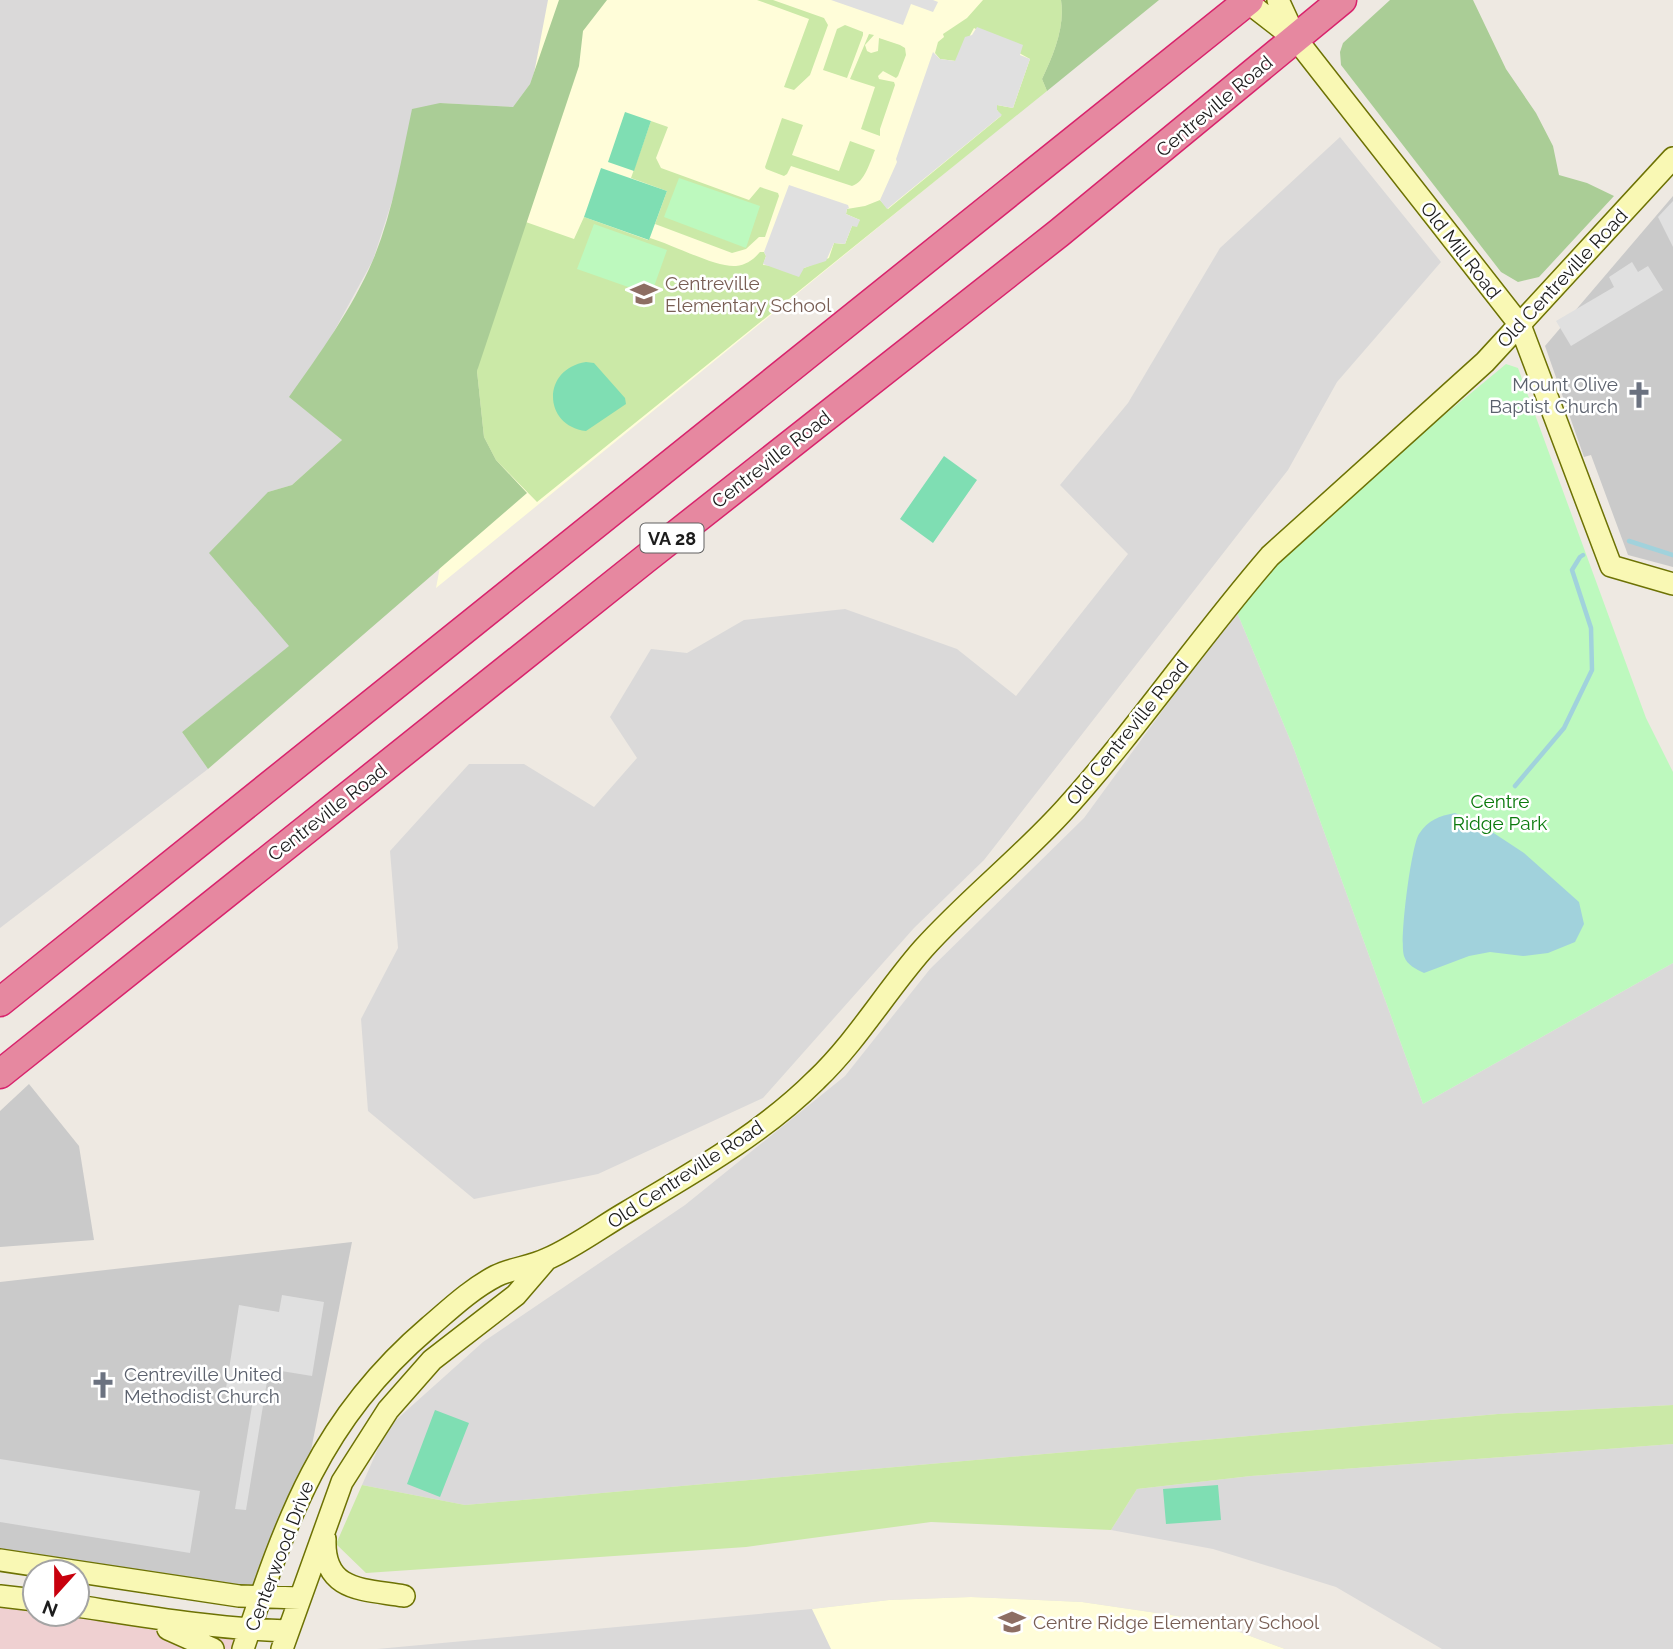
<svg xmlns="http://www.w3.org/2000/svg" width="1673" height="1649" font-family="Raleway,sans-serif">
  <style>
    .residential { fill: #dad9d9 }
    .commercial { fill: #efd0d1 }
    .education { fill: #fffdd9 }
    .religious { fill: #cacaca }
    .grass { fill: #cbe9a7 }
    .forest { fill: #aacd96 }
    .park { fill: #bdf9be }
    .pitch { fill: #7fdeb3 }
    .parking { fill: #e0e0e0 }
    .water { fill: #a1d2dc }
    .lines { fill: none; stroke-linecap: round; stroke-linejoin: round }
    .stream { stroke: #a1d2dc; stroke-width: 4.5 }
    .secondary-casing { stroke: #6d7204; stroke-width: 24 }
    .highway-casing { stroke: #d8236c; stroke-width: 31 }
    .secondary { stroke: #f9f8b4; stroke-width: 21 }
    .highway { stroke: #e688a0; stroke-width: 28 }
    .labels { text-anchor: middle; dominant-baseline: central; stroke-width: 5; stroke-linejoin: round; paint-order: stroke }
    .shield { fill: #fff; stroke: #606060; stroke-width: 2 }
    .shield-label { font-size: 18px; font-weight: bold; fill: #1c1c1c }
    .street-label { font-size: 19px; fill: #1c1c1c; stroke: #fff }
    .education-label { font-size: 19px; fill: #785e54; stroke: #fff; text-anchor: start }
    .worship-label { font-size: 19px; fill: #5b616d; stroke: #fff; text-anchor: end }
    .park-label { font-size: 19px; fill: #0b7a0d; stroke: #fff }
  </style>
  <rect width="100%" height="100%" fill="#eee9e2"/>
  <path class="residential" d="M 0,0 L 559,0 L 530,84 L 513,107 L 440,103 L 393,198 L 373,260 L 331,337 L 290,397 L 342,440 L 292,485 L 268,492 L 290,646 L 182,732 L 208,769 L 0,928 Z
    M 1340,137 L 1441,262 L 1337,382 L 1288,470 L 984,860 L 914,928 L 763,1098 L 598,1174 L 474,1199 L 368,1111 L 361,1019 L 398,948 L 390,851 L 469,764 L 524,764 L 594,807 L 637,758 L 610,717 L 651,649 L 687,653 L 744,620 L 845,609 L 957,649 L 1016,696 L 1128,554 L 1060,485 L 1128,403 L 1220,248 Z
    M 1236,610 L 1294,749 L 1423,1104 L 1673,963 L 1673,1405 L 1498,1414 L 465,1505 L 362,1485 L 387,1428 L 483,1342 L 685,1205 L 845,1076 L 930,969 L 1084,818 Z
    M 1673,1444 L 1673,1649 L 1442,1649 L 1336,1587 L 1213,1549 L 1111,1530 L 1137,1489 L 1251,1476 Z
    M 971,1597 L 1082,1602 L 1184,1617 L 1229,1628 L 1285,1649 L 377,1649 L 812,1609 L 889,1600 Z"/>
  <path class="commercial" d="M 0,1599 L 35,1603 L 35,1614 L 77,1614 L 250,1630 L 242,1649 L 0,1649 Z"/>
  <path class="education" d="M 548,0 L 1157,0 L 436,588 Z
    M 971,1597 L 1082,1602 L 1184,1617 L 1229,1628 L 1285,1649 L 831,1649 L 812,1609 L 889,1600 Z"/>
  <path class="religious" d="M 1673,196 L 1673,567 L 1628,555 L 1591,455 L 1584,457 L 1545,346 Z
    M 29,1084 L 79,1146 L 94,1240 L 0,1247 L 0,1111 Z
    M 352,1242 L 304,1486 L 261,1597 L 0,1558 L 0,1282 Z"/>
  <path class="grass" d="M 757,0 L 773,0 L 824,18 L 828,25 L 810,75 L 794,90 L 784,87 L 809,19 Z
    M 983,0 L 1061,0 C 1065,27 1054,54 1042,79 L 1047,91 L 537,502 L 496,460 L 484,437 L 477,371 L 485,327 L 523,221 L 574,239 L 584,217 L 648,240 L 650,238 C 671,244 717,268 736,266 C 746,265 753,260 760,252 L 764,252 L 766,256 L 763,265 L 804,268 L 829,258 L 834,243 L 845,244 L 852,226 L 860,220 L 846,214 L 847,209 L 865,206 L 880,200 L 888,209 L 1001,116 L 997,110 L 997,105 L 1013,108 L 1030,59 L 974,28 L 956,61 L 940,59 L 935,53 L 938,42 L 944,37 L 943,34 L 967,18 Z
    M 845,25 L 863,32 L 863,35 L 847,78 L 823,70 L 837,29 Z
    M 869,34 L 874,35 L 865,45 L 867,51 L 871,53 L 878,51 L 879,38 L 900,45 L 905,48 L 906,55 L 898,76 L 896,78 L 883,71 L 878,76 L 879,79 L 894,82 L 895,85 L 880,129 L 880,136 L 861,129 L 875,87 L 850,79 Z
    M 782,118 L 803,125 L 792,155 L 839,171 L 850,141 L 875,150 C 870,162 865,182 852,186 L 791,166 L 787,174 L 784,176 L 766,169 L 765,167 Z
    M 651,121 L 668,127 L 656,158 L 661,168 L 749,200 L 760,187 L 778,193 L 779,196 L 765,237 L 759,237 L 746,249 L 732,253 L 655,224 L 667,191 L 631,178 Z
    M 1673,1405 L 1673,1444 L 1251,1476 L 1137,1489 L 1111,1530 L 931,1522 L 746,1547 L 366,1573 L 336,1544 L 362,1485 L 465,1505 L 1498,1414 Z"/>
  <path class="forest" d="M 559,0 L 607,0 L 583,31 L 579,66 L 477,371 L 484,437 L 496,460 L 527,493 L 208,769 L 182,732 L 289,646 L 209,553 L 268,492 L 292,485 L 342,440 L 289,397 C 320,353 352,309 373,260 C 393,212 401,160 412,109 L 440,103 L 513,107 L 530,84 Z
    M 1061,0 L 1159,0 L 1047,91 L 1042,79 C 1054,54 1065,27 1061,0 Z
    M 1390,0 L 1473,0 L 1506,69 L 1536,113 L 1553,146 L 1559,175 L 1587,183 L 1614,196 L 1539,277 L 1518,282 L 1501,272 L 1341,65 L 1340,52 L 1343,43 Z"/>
  <path class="park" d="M 679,178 L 760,206 L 746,248 L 664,217 Z
    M 594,224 L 667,250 L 651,295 L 577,269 Z
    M 1506,364 L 1518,368 L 1646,718 L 1673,772 L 1673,963 L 1423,1104 L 1294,749 L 1236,610 C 1315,516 1413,442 1506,364 Z"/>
  <path class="pitch" d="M 625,112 L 651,121 L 634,171 L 608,162 Z
    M 601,168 L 667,191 L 649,240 L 584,217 Z
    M 586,362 L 594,363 L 625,398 L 626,404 L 586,431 C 543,426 541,369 586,362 Z
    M 944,456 L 977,480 L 933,543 L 900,519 Z
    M 435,1410 L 469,1423 L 440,1497 L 407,1484 Z
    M 1218,1485 L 1221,1520 L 1166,1524 L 1163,1489 Z"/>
  <path class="parking" d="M 831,0 L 933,0 L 938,2 L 933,12 L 911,4 L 903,25 Z
    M 977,27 L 1023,45 L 1020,55 L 1030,59 L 1013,108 L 997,105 L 997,110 L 1002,115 L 887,209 L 880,200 L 897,162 L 896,159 L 933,52 L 940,59 L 955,61 L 965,37 L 972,35 Z
    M 789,185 L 848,205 L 849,208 L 847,209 L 846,214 L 860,220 L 857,227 L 852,226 L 845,244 L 834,243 L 826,261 L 804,268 L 799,277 L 763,264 L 766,256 L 764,252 Z
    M 1673,201 L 1673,247 L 1658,217 Z
    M 1632,262 L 1638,272 L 1648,266 L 1663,290 L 1571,346 L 1556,321 L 1614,287 L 1609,277 Z
    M 282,1295 L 324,1302 L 312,1376 L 269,1369 L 246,1510 L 235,1509 L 253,1400 L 225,1395 L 239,1305 L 279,1312 Z
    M 0,1459 L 200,1491 L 190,1553 L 0,1522 Z"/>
  <path class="water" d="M 1455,813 L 1480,824 L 1524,853 L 1579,902 L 1584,924 L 1575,942 L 1548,953 L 1523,956 L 1490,952 L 1469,956 L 1424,973 C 1416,969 1407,965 1404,956 C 1399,942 1411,846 1419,834 C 1428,820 1439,816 1455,813 Z"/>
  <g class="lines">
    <path class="stream" d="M 1629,541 L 1673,555
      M 1515,786 L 1564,728 L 1592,670 L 1591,628 L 1572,570 L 1580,557 L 1583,555"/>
    <defs>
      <path id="secondary" d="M 1245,0 L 1294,38
        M 1278,0 L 1296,39 L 1520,325 L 1611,566 L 1673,584
        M 325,1539 C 323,1592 363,1589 404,1596
        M 0,1560 L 239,1596 L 300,1598
        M 0,1596 L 35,1600
        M 77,1606 C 148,1617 217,1629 288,1631
        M 168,1629 L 213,1649
        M 243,1649 C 287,1518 320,1420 429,1327 C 450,1309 471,1289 496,1276 C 512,1268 531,1267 547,1259 C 575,1247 601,1227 627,1212 C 692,1173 762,1134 816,1080 C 857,1041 886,991 923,949 C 968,899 1021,858 1066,808 C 1138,728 1199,638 1270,556 L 1485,362 L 1673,158
        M 282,1649 L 342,1482 L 388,1410 L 432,1360 L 516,1295 L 546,1260"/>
      <path id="highway" d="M 0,1002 L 1249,0
        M 0,1074 L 644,560 L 1059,233 L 1342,0"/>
    </defs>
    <use href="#secondary" class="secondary-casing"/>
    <use href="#highway" class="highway-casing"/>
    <use href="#secondary" class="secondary"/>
    <use href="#highway" class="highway"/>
  </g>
  <defs>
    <symbol id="school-bare" viewBox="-9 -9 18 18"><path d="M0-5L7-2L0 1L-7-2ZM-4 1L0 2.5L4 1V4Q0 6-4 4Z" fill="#8d6e63" stroke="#fff" stroke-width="2.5" paint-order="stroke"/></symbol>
    <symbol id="church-bare" viewBox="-9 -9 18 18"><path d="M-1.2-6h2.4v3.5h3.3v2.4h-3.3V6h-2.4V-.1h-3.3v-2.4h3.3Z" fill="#6b7280" stroke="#fff" stroke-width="2.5" paint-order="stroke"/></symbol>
  </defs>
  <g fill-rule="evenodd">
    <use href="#school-bare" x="625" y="275" width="38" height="38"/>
    <use href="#church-bare" x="1620" y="376" width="38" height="38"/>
    <use href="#church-bare" x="84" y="1366" width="38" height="38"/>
    <use href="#school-bare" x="993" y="1603" width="38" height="38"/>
  </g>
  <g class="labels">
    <rect class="shield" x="640.5" y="523.5" width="63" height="29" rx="5"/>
    <g class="shield-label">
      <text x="672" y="538">VA 28</text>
    </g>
    <g class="street-label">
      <text transform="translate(1214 106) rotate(-40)">Centreville Road</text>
      <text transform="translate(1461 250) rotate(52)">Old Mill Road</text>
      <text transform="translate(1562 278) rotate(-47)">Old Centreville Road</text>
      <text transform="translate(771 459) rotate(-38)">Centreville Road</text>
      <text transform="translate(1127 732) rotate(-51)">Old Centreville Road</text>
      <text transform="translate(327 812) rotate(-38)">Centreville Road</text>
      <text transform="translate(685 1174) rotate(-33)">Old Centreville Road</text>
      <text transform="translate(279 1556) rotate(-69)">Centerwood Drive</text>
    </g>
    <g class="education-label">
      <text x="665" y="283">Centreville<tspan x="665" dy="22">Elementary School</tspan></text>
      <text x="1033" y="1622">Centre Ridge Elementary School</text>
    </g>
    <g class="worship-label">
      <text x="1618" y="384">Mount Olive<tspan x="1618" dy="22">Baptist Church</tspan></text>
      <text x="124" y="1374" text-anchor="start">Centreville United<tspan x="124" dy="22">Methodist Church</tspan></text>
    </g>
    <g class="park-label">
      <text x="1500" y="801">Centre<tspan x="1500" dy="22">Ridge Park</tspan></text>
    </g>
  </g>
  <g transform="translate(56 1593) rotate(201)"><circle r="33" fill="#ffffff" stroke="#a4a4a4" stroke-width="2"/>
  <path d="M0-5L12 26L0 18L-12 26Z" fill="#c8000d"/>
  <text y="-10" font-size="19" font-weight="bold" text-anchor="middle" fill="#1c1c1c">N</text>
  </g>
</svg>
